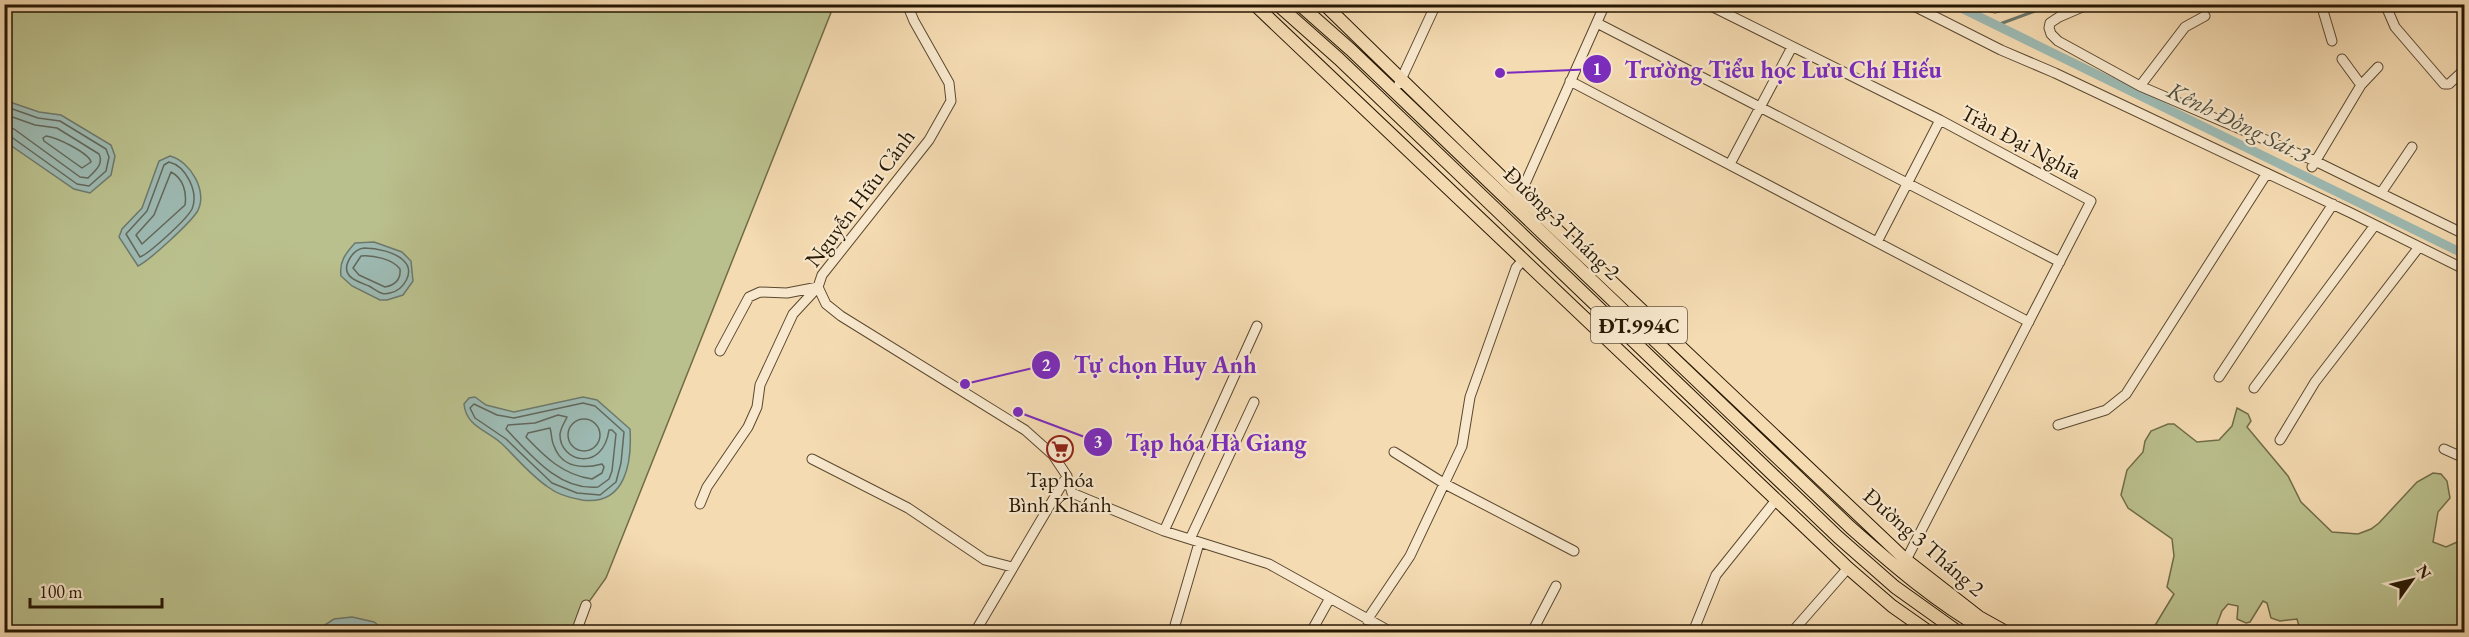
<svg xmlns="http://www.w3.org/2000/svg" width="2469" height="637" font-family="'EB Garamond',serif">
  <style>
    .green { fill: #bac08d; stroke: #706c48; stroke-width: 1.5 }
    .water { fill: #9dbab3; stroke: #6d796d; stroke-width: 1.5 }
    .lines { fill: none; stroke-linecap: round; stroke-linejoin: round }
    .shore { stroke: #62685b; stroke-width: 1.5 }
    .stream { stroke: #6d796d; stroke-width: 3 }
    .canal { stroke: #9dbab3; stroke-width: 9 }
    .minor-casing { stroke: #5a482f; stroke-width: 11 }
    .major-casing { stroke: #261703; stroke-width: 14 }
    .minor { stroke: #f8e8cd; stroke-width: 9 }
    .major { stroke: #f5dbb2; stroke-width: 12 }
    .labels { text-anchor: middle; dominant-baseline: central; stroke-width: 4.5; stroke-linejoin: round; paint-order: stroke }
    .shield { fill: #f8e8cd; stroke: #655640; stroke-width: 1.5 }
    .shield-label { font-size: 21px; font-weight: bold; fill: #261703 }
    .street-label { font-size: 22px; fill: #261703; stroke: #f8e8cd }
    .poi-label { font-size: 22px; fill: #261703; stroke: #f8e8cd }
    .water-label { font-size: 24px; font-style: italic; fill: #505041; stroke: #f8e8cd }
    .leader { fill: none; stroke: #7b2cbf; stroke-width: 2 }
    .callout-dot { fill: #7b2cbf; stroke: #f8e8cd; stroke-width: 2 }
    .mark-label { font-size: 18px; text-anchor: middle; font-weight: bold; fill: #fff }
    .callout-label { font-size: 24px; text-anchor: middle; font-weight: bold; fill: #7b2cbf; stroke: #f8e8cd; stroke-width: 4.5; stroke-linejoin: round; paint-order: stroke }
  </style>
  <rect width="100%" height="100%" fill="#f5dbb2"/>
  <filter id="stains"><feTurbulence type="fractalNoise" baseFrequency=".00333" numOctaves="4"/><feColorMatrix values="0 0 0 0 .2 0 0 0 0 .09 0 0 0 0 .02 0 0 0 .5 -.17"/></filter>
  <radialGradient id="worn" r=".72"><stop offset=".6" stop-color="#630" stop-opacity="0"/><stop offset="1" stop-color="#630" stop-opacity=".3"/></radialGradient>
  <path class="green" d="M 4,5 L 834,5 L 606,578 L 588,603 L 576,632 L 5,632 Z
    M 2237,408 L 2248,414 L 2251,421 L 2247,427 L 2288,476 L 2301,502 L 2332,532 L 2358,534 L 2371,529 L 2379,523 L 2417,482 L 2433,473 L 2441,474 L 2447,481 L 2450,498 L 2438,512 L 2433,542 L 2446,547 L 2464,539 L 2464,632 L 2296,632 L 2299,626 L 2297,619 L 2280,621 L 2271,618 L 2267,603 L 2263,601 L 2250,622 L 2246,623 L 2237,619 L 2238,606 L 2228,604 L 2222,611 L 2214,632 L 2151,632 L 2174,594 L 2167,587 L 2174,556 L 2172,539 L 2128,508 L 2121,495 L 2127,470 L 2143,452 L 2145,441 L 2151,431 L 2168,424 L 2174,424 L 2197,442 L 2219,440 L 2232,426 Z"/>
  <path class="water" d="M 4,100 L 39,112 L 61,115 L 111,145 L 115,156 L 111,175 L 90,193 L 74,189 L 13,147 L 5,138 Z
    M 170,156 C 190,161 209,192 197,212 C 189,224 150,260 138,266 L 119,237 L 122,229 L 142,208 L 159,161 Z
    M 374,242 L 402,252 L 411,261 L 413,281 L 403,295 L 387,300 L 380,300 L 352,286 L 341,276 C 339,262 345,254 355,243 Z
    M 475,397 L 486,405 L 514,412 L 583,397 L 597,400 L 630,429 C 632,462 626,506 582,500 C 570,498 558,495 548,487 C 530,475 516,457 501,443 C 486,430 466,426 464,404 L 469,398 Z
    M 352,617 L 374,622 L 387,632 L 314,632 L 334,619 Z"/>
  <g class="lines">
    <path class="shore" d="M 4,106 L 38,118 L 60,121 L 106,149 L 109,157 L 106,171 L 89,186 L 77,184 L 10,136 L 4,135
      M 4,114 L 35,125 L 57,128 L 99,154 C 104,164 95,171 88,178 L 80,177 L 14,129 L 4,127
      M 46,136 C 56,137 89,153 91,162 L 82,168 L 44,141 L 43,138 Z
      M 169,162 C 186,166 199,192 192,209 C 187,219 150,253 140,257 L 126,234 L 147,211 L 164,165 Z
      M 171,172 C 183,178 187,192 185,205 L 142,244 L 136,235 L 154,215 Z
      M 364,248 C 376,248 396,252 404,261 C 415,272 404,290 390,293 C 381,296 377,290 369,286 C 356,281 339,276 350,258 C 353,253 357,249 364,248 Z
      M 361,256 C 373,255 393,259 400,269 C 401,279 395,285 385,287 L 359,275 L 353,268 Z
      M 583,403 L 595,406 L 624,432 L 621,463 L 616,482 L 600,495 L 577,493 L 552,483 L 506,439 L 475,418 L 470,408 L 474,404 L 497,415 L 514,418 Z
      M 558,415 L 567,417 C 565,422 561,427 560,434 C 559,462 603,473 609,430 L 612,430 L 616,434 L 612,471 L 609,479 L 598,487 C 559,491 530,454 506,429 L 508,425 L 535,423 Z
      M568 435a16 16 0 1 1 32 0a16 16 0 1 1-32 0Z
      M 550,428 C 552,434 551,440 554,446 C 562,468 583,469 602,464 L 604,467 L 602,473 L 592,479 C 563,475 545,457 526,437 L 528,433 Z"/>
    <path class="stream" d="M 1997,25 L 2054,4"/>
    <path class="canal" d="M 1953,4 L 2464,254"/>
    <defs>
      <path id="minor" d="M 907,4 L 914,21 L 949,83 L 951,101 L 929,140 L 822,275 L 818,287 L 826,304 L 841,316 L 1025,430 L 1053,455 L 1067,476 L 1072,493 L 1164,531 L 1269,564 L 1391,632
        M 1707,4 L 1940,120 L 2091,201 L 1906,560
        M 1910,4 L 2001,50 L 2055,73 L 2351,213 L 2464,269
        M 1978,4 L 1995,8 L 2012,4
        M 2089,4 L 2059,17 L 2050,23 L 2049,28 L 2051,34 L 2058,41 L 2140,86 L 2315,161 L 2464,234
        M 2321,4 L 2332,41
        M 2385,4 L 2395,27 L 2444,84 L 2449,84 L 2464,70
        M 1597,23 L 2060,262
        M 2342,59 L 2361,85
        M 1570,81 L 2029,322
        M 1399,84 L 1436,4
        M 2140,86 L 2185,27 L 2205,16
        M 1730,164 L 1792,47
        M 2312,167 L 2361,85 L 2378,67
        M 2381,193 L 2412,147
        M 1520,195 L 1605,4
        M 1877,242 L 1940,120
        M 2219,377 L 2333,204
        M 2254,388 L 2375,225
        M 2058,425 L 2106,410 L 2126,394 L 2267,173
        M 2280,440 L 2315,382 L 2419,247
        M 2444,449 L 2464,458
        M 1394,452 L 1445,484 L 1574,551
        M 812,459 L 908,508 L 985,560 L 1012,567
        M 700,504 L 707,487 L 748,427 L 757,407 L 760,385 L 793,314 L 818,287 L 787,293 L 760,292 L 749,297 L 720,351
        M 1164,531 L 1257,326
        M 1190,539 L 1254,402
        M 1367,620 L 1410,556 L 1462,446 L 1470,397 L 1516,268 L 1524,259
        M 576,632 L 586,605
        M 600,632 L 621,632
        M 975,632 L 1067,476
        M 1173,632 L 1199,543
        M 1311,632 L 1330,598
        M 1532,632 L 1556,586
        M 1693,632 L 1716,575 L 1776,500
        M 1792,632 L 1848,568"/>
      <path id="major" d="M 1254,4 L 1848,568 L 1892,606 L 1929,632
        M 1277,4 L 1339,59 L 1838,537 L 1895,587 L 1958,632
        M 1299,4 L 1351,50 L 1850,527 C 1894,566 1937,603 1988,632
        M 1324,4 L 1520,195 L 1906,560 L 1979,617 L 2006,632"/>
    </defs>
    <use href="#minor" class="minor-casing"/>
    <use href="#major" class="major-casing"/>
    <use href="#minor" class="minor"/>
    <use href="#major" class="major"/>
  </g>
  <defs>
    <symbol id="supermarket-ring" viewBox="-11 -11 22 22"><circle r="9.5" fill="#f8e8cd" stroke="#8f2418" stroke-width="1.5"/><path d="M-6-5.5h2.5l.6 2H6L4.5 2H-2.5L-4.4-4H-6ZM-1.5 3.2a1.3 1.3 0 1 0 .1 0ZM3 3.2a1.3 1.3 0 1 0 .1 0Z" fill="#8f2418"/></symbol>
  </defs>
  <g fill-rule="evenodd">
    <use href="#supermarket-ring" x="1045" y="434" width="30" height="30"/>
  </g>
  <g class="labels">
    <rect class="shield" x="1591" y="307" width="96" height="36" rx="4.5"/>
    <g class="shield-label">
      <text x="1639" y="325">ĐT.994C</text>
    </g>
    <g class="street-label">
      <text transform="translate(2021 142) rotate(28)">Trần Đại Nghĩa</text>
      <text transform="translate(860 198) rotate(-53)">Nguyễn Hữu Cảnh</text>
      <text transform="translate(1562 223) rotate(44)">Đường 3 Tháng 2</text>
      <text transform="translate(1924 542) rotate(41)">Đường 3 Tháng 2</text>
    </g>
    <g class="poi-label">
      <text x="1060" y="479">Tạp hóa<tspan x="1060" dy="25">Bình Khánh</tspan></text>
    </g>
    <g class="water-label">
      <text transform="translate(2239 122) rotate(26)">Kênh Đồng Sát 3</text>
    </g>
  </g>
  <path class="leader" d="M1500 73L1597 69M965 384L1046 365M1018 412L1098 442"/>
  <g class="callout-dot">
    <circle cx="1500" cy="73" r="6"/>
    <circle cx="965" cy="384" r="6"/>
    <circle cx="1018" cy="412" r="6"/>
    <circle cx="1597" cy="69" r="15"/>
    <circle cx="1046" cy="365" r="15"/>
    <circle cx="1098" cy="442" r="15"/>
  </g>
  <g class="mark-label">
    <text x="1597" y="75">1</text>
    <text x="1046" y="371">2</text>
    <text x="1098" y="448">3</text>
  </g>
  <g class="callout-label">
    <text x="1783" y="78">Trường Tiểu học Lưu Chí Hiếu</text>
    <text x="1165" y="373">Tự chọn Huy Anh</text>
    <text x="1216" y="451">Tạp hóa Hà Giang</text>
  </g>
  <rect width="2469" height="637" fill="none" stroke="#f5dbb2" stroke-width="24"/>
  <rect x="6" y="6" width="2457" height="625" fill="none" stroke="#261703" stroke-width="3"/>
  <rect x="12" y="12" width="2445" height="613" fill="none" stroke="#261703" stroke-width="1.5"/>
  <g transform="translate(2412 580) rotate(56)" stroke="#f8e8cd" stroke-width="4.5" paint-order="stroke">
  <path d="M0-4.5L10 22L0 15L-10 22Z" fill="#261703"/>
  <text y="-9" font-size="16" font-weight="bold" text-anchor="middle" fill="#261703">N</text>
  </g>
  <path d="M30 598v9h132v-9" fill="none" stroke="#261703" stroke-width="3"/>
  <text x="39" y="598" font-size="18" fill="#261703" stroke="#f8e8cd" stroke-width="4.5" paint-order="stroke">100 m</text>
  <rect width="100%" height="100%" filter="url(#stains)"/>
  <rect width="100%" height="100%" fill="url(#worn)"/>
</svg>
